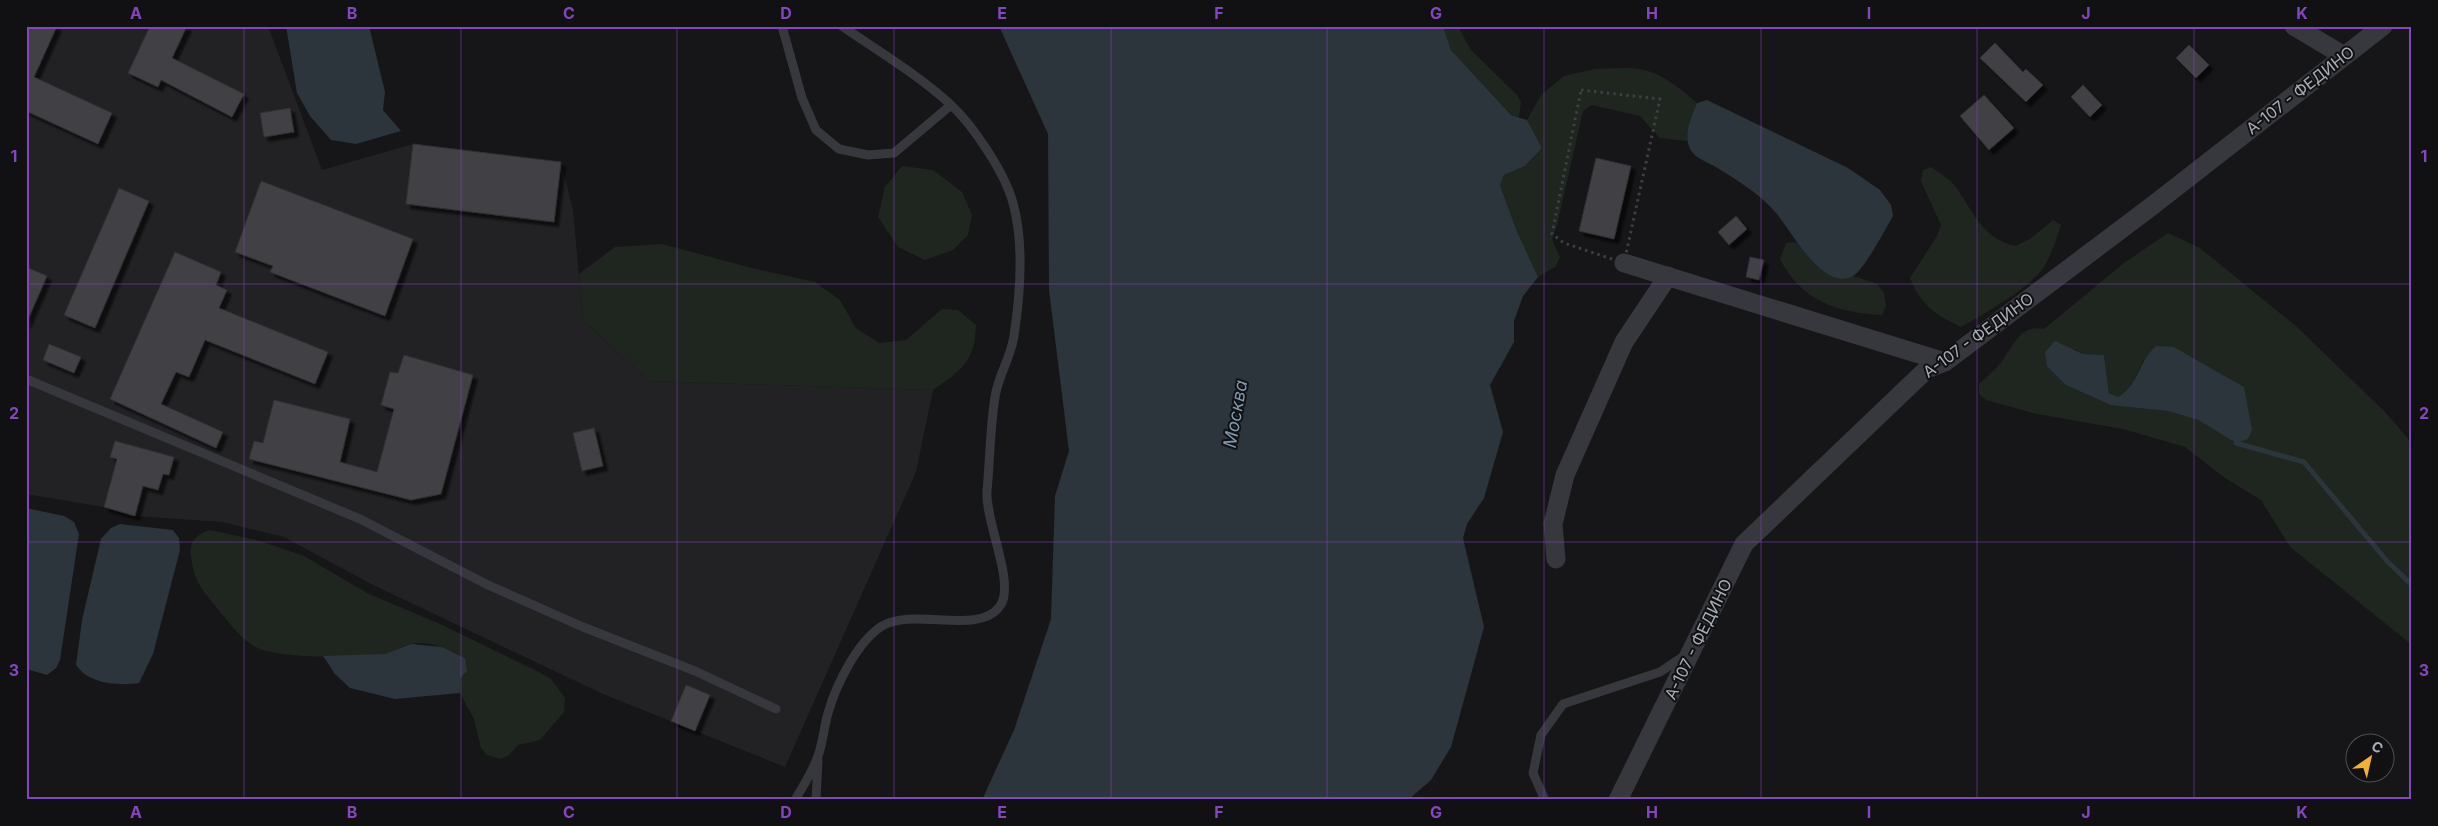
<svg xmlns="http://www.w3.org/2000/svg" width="2438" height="826" font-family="Inter,sans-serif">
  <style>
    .built { fill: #222225 }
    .green { fill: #1e261f; fill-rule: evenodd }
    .water { fill: #2c353c }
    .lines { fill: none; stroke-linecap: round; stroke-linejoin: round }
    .stream { stroke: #2c353c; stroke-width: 5 }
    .building { fill: #404145; stroke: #303034; filter: url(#shadow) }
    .path { stroke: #3d3f44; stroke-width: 3; stroke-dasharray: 2.5 4; stroke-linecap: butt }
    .service { stroke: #37383d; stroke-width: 9 }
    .minor { stroke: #37383d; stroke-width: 19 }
    .grid { fill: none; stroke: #8446be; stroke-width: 1; stroke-opacity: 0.55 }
    .labels { text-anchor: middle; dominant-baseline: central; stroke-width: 4; stroke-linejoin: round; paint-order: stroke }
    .street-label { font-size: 16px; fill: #a8adb8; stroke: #111113 }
    .water-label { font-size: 18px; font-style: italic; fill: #7f9bb3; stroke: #111113 }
    .neatline { fill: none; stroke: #8446be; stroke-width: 2 }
    .grid-label { font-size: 16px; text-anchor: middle; font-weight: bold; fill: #8446be }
  </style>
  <defs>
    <filter id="shadow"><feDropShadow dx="4.5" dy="4.5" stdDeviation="1" flood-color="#0009"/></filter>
  </defs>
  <rect width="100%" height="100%" fill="#161618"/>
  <path class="built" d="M 26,26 L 268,26 L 322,170 L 413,144 L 561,162 L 573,210 L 583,320 L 649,381 L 933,390 L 916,472 L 785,767 L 603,694 L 369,583 L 284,537 L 222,522 L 135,516 L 104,507 L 26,494 Z"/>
  <path class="green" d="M 1443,26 L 1458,26 L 1470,49 L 1517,95 L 1521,102 L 1519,117 L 1511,115 L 1451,50 Z
    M 1595,69 C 1609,69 1625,67 1639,69 C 1661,72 1681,89 1697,103 L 1690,119 L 1687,141 L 1660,138 L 1640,116 L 1592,105 L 1583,111 L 1557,225 L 1552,240 L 1560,257 L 1555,267 L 1538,277 L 1516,229 L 1500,185 L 1504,175 L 1525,166 L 1542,148 L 1527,120 L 1541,95 L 1564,76 Z
    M 902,166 L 933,170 L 962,192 L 972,215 L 968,235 L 953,250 L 925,260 L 898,247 L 878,217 L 885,187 Z
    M 1931,167 C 1939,173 1950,179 1956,187 C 1974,213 1981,237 2015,246 L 2030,239 L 2053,220 L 2061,225 C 2057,238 2052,253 2045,265 C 2032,287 1984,314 1961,327 C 1935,314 1922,307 1910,278 L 1937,236 L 1941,225 L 1921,181 L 1923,170 Z
    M 2168,233 L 2200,248 L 2297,327 L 2385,412 L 2412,443 L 2412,645 L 2290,547 L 2261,500 L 2225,478 L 2185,447 L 2123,429 L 2037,414 L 1986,400 L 1979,394 L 1979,384 C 1985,378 1993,372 1999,365 C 2012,350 2019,323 2044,329 L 2124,263 ZM 2174,347 L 2244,387 L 2236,443 L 2198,420 L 2168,411 L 2140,407 L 2086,393 L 2066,385 L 2074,349 L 2083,354 L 2104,355 L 2109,393 L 2118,397 L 2130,390 L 2143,361 Z
    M 1796,242 L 1817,266 L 1843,278 L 1854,276 L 1877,284 L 1884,293 L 1886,306 L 1882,315 C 1838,313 1801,301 1780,259 L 1786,243 Z
    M 662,244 L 752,268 L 815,282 L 840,300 L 856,328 L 879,343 L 906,340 L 942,309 L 958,310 L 976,325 C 975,361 962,370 933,390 L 649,381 L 583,320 L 579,274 L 615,247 Z
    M 210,530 L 260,541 L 304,556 L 369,594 L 438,623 L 539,672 L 551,679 L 565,698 L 564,712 L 540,740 L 518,745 L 508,756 L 500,759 L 487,755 L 481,748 L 474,719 L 460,693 L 460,678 L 465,658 C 449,649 429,640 410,644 C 402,646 394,652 385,654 C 360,659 283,658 260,649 C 243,642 232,626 221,613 C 210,599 196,585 193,568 C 189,548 188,537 210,530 Z"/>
  <path class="water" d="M 286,26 L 369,26 L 385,92 L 383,110 L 401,131 L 356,144 L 331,140 L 310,116 L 297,93 Z
    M 999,26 L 1443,26 L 1451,50 L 1511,115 L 1527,120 L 1542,148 L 1525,166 L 1504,175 L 1500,185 L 1516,229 L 1538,277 L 1523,296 L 1514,321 L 1514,342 L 1490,385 L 1503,432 L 1484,498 L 1467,524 L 1463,538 L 1484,627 L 1451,747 L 1431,780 L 1408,800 L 982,800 L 1014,730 L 1051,619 L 1055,496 L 1069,451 L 1049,290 L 1048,134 Z
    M 1707,100 L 1848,168 L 1880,190 L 1891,205 L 1893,216 C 1886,228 1864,270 1853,276 C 1822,292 1792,231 1776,213 C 1759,193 1738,181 1716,167 C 1709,163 1698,159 1693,153 C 1681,139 1691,117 1697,103 Z
    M 2055,341 L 2083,354 L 2104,355 L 2109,393 L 2118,397 C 2140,384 2138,361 2156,346 L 2174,347 L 2244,387 L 2252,430 L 2248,439 L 2236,443 L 2198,420 L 2168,411 L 2111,405 L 2066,385 L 2047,366 L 2045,352 Z
    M 26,508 L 64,516 L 74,522 L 79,534 L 60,660 L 56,668 L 47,675 L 26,669 Z
    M 120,524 L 173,530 L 179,538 L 180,550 L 153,654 L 139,683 C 117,686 89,684 76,665 L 82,620 L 101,539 L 111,528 Z
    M 411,644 L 442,647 L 465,658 L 467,671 L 460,678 L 460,693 L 395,699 L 350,688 L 335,674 L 323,656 L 385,654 Z"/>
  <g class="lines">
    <path class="stream" d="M 2236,443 L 2304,462 L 2387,561 L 2412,585"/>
  </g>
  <path class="building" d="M 26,26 L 57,26 L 34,77 L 112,113 L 98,144 L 26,111 Z
    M 150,26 L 187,26 L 172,58 L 244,94 L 232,117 L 161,80 L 158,87 L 128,73 Z
    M 1995,43 L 2023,72 L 2026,69 L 2043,85 L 2026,102 L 1980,58 Z
    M 2189,45 L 2209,65 L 2196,78 L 2176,58 Z
    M 2083,85 L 2102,105 L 2090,117 L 2071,97 Z
    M 1984,95 L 2014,128 L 1989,150 L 1960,116 Z
    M 290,108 L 294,132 L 264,137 L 260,113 Z
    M 413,144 L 561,162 L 554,222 L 406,204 Z
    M 1596,158 L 1631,166 L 1614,239 L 1579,231 Z
    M 261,181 L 413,239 L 385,316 L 270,272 L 273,266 L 235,252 Z
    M 119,188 L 149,201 L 95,328 L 64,315 Z
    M 1736,216 L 1747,229 L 1729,245 L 1718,232 Z
    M 175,252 L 221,272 L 216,285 L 227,290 L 219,308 L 328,352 L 315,384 L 205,340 L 189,377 L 176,372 L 161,404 L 223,432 L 216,448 L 110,399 Z
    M 1750,257 L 1764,260 L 1759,280 L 1746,277 Z
    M 26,267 L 47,276 L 26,324 Z
    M 49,344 L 81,357 L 74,373 L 43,360 Z
    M 404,355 L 473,375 L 441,494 L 411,500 L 249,459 L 254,441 L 263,443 L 274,400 L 350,419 L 340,462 L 377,472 L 394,409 L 381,405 L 390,372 L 398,373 Z
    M 594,428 L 603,466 L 582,471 L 573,433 Z
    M 115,441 L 174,457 L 169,475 L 163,474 L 158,490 L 143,486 L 135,516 L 104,507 L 117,459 L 110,457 Z
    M 686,685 L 710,695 L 695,731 L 671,721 Z"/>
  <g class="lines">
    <path class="path" d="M 1581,90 L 1660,99 L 1624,263 L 1564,243 L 1552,234 Z"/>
    <path class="service" d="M 782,26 L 802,98 L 816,130 L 839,149 L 868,155 L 894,153 L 951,105
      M 26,379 L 360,519 L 488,585 L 583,627 L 695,671 L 776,709
      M 795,800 C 803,786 813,771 818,756 C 823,742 824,727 828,713 C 836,685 857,642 882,626 C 914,607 979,636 1000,606 C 1016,584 985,522 987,491 C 990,460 990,428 995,397 C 998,376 1011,357 1014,336 C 1020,296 1024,242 1013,203 C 1005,173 973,125 950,104 C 917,74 878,51 842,26
      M 816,800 L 818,760
      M 1545,800 L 1533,773 L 1541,735 L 1563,704 L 1660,672 L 1684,656"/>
    <path class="minor" d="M 2294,26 L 2344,56
      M 1624,263 L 1945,362
      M 1556,559 L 1553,524 L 1565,475 L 1624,342 L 1668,276
      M 1618,800 L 1744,544 L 1927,369 L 1945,362 L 2152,206 L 2383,26"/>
  </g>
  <path class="grid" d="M 244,26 L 244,800M 461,26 L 461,800M 677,26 L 677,800M 894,26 L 894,800M 1111,26 L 1111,800M 1327,26 L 1327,800M 1544,26 L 1544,800M 1761,26 L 1761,800M 1977,26 L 1977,800M 2194,26 L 2194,800M 26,284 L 2412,284M 26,542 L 2412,542"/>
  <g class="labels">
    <g class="street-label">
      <text transform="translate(2300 90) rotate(-38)">А-107 - ФЕДИНО</text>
      <text transform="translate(1978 335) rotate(-36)">А-107 - ФЕДИНО</text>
      <text transform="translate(1698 639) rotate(-64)">А-107 - ФЕДИНО</text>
    </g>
    <g class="water-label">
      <text transform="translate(1235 414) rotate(-80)">Москва</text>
    </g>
  </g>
  <rect width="2438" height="826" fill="none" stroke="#111113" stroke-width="55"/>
  <g transform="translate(2370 758) rotate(34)"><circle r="24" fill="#111113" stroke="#4d4f55"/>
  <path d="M0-4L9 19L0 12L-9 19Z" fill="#f2b134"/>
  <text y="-8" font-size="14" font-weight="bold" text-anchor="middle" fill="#a8adb8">С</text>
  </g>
  <rect x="28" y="28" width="2382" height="770" class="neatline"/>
  <g class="grid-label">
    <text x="136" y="19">A</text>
    <text x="352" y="19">B</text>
    <text x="569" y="19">C</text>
    <text x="786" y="19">D</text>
    <text x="1002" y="19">E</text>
    <text x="1219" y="19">F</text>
    <text x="1436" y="19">G</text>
    <text x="1652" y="19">H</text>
    <text x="1869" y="19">I</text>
    <text x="2086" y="19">J</text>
    <text x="2302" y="19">K</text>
    <text x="14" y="162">1</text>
    <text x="2424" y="162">1</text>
    <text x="14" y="419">2</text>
    <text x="2424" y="419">2</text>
    <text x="14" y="676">3</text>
    <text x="2424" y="676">3</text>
    <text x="136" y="818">A</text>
    <text x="352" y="818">B</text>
    <text x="569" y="818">C</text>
    <text x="786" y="818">D</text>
    <text x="1002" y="818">E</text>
    <text x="1219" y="818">F</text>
    <text x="1436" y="818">G</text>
    <text x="1652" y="818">H</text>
    <text x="1869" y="818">I</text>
    <text x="2086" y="818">J</text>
    <text x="2302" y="818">K</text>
  </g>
</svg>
